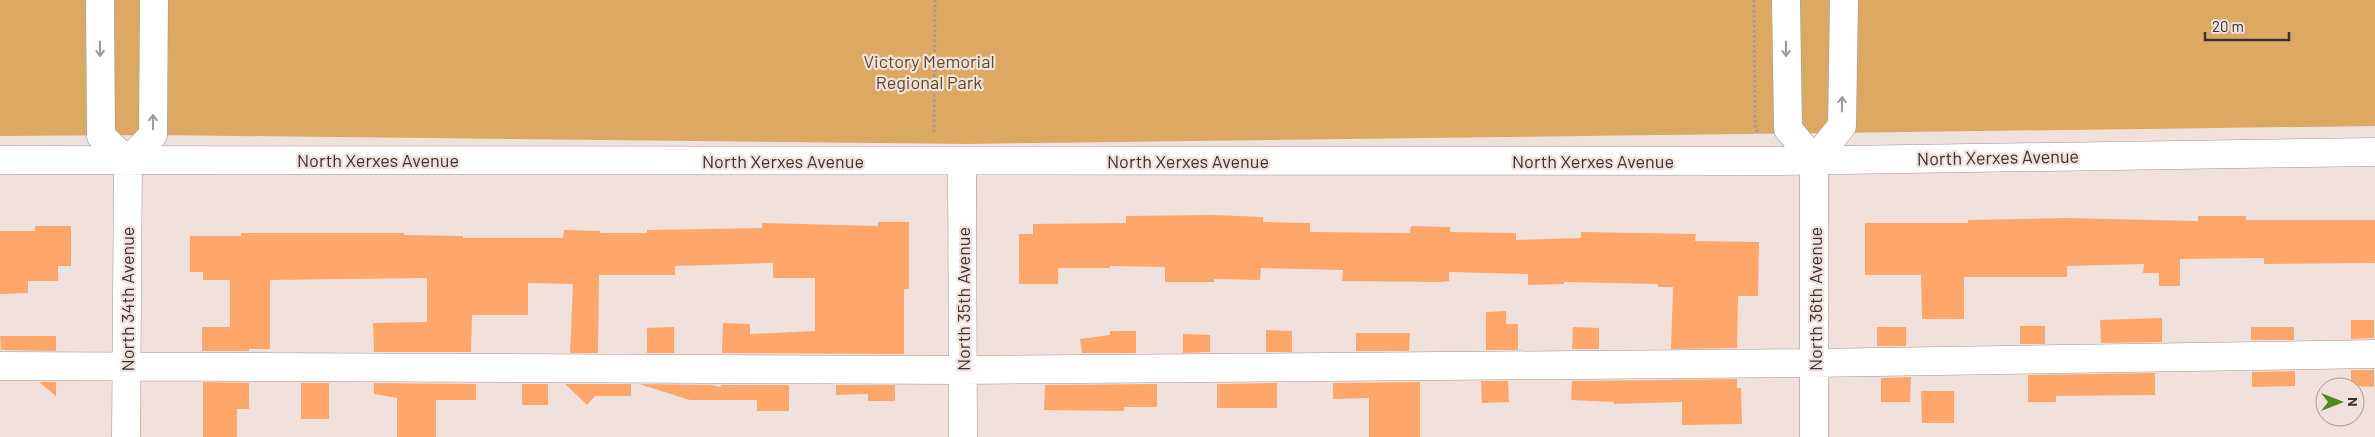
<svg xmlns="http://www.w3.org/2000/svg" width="2375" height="437" font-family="Barlow,sans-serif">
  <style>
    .green { fill: #dca963 }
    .building { fill: #ffa76b }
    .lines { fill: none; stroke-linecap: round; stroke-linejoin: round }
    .minor-casing { stroke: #a49692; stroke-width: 29 }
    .path { stroke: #a69a97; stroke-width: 3; stroke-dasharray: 2.5 2.5; stroke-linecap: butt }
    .minor { stroke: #fff; stroke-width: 28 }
    .oneway { stroke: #9c9998 }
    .labels { text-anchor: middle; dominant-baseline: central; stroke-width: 4.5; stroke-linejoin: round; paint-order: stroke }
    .park-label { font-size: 18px; fill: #624823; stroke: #f1e1dd }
    .street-label { font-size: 18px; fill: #393331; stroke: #f1e1dd }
  </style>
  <rect width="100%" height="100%" fill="#f1e1dd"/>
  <path class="green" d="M 0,0 L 2375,0 L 2375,126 L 966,144 L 153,135 L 0,136 Z"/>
  <path class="building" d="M 1214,215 L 1263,217 L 1263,222 L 1310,223 L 1310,232 L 1410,233 L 1411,226 L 1450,227 L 1450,232 L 1516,233 L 1516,240 L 1581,238 L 1581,232 L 1696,234 L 1695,241 L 1759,242 L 1758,296 L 1738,296 L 1737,348 L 1671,349 L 1673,287 L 1658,287 L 1658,284 L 1564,282 L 1564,284 L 1528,285 L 1528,274 L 1449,272 L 1449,281 L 1440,282 L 1342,281 L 1343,270 L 1261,268 L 1260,280 L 1214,279 L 1214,282 L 1165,282 L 1165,267 L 1110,266 L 1110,268 L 1058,268 L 1058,284 L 1019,284 L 1019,234 L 1033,234 L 1033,224 L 1126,223 L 1126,216 Z
    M 2198,216 L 2246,216 L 2246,220 L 2375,220 L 2375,263 L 2264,264 L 2264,258 L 2180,259 L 2180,286 L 2159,286 L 2159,273 L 2143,273 L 2144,264 L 2067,266 L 2067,277 L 1964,277 L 1964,319 L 1922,319 L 1921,275 L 1865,275 L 1865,223 L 1968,223 L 1968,220 L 2066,218 L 2198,221 Z
    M 878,222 L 909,222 L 909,289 L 904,289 L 904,354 L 722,353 L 723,323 L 750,324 L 750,334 L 815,331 L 815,278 L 773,278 L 773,263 L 675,266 L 675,275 L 599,275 L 598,353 L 570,353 L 573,284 L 528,283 L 528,315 L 472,315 L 471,352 L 374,352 L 373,323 L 427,322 L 427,278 L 270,280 L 270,349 L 249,349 L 249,351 L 202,351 L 202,327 L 230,327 L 230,280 L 203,280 L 203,272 L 190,272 L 190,236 L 241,236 L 241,233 L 404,233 L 404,235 L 463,236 L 463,238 L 563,238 L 564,230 L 600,231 L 600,233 L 647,233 L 647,230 L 762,228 L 762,223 L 878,226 Z
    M 35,226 L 71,226 L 71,266 L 58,266 L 58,281 L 28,281 L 28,293 L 0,294 L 0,231 L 35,231 Z
    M 1506,311 L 1506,324 L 1518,324 L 1518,350 L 1486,350 L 1486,312 Z
    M 2162,318 L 2162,342 L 2101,343 L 2100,320 Z
    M 2351,320 L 2374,320 L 2374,338 L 2351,339 Z
    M 2020,326 L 2045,326 L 2045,344 L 2020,344 Z
    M 674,327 L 674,353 L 647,353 L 647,328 Z
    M 1573,327 L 1599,328 L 1599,349 L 1572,349 Z
    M 1877,327 L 1906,327 L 1906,346 L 1877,346 Z
    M 2251,327 L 2294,327 L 2294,340 L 2251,340 Z
    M 1266,330 L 1292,331 L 1292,352 L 1266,352 Z
    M 1110,331 L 1136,331 L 1136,353 L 1082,353 L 1080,339 L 1110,335 Z
    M 1356,333 L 1410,333 L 1409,351 L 1356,351 Z
    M 1183,334 L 1210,335 L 1210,352 L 1183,353 Z
    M 0,336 L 56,336 L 56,351 L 1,350 Z
    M 2351,370 L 2374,370 L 2374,387 L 2351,386 Z
    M 2295,371 L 2295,386 L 2252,387 L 2252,372 Z
    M 2155,373 L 2155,395 L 2056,396 L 2056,402 L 2028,402 L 2028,375 Z
    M 1911,377 L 1910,402 L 1881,402 L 1881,378 Z
    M 1737,379 L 1737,388 L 1741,388 L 1742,424 L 1682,425 L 1682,402 L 1614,404 L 1614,402 L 1571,400 L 1572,381 Z
    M 1481,381 L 1508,381 L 1509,402 L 1482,403 Z
    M 39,382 L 56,382 L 56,396 Z
    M 203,382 L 249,383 L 249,409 L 237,409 L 237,437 L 203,437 Z
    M 1420,382 L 1420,437 L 1369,437 L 1369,398 L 1333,399 L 1333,383 Z
    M 301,383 L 329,383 L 329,419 L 301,419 Z
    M 374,383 L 476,384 L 476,400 L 436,400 L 436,437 L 397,437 L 397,398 L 374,394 Z
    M 1277,383 L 1277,408 L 1217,408 L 1217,384 Z
    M 522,384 L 548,384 L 548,405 L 522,405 Z
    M 565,384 L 631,384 L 631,396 L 595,396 L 587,405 Z
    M 639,384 L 712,385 L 721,387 L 721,385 L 789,385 L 789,411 L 757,411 L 757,400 L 690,400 Z
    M 1157,384 L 1157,407 L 1124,407 L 1124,411 L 1044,410 L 1045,385 Z
    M 836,385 L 895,385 L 895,401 L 868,401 L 868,394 L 836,395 Z
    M 1921,391 L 1954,391 L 1954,423 L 1922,423 Z"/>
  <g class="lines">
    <defs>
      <path id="minor" d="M 100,0 L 101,136 L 128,161
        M 1786,0 L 1788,129 L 1814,160 L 1814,437
        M 0,160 L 1774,161 L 2375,152
        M 1814,160 L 1842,126 L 1844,0
        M 962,161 L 963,437
        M 0,366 L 962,370 L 1814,363 L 2375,354
        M 126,437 L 128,161 L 153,135 L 154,0"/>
    </defs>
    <use href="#minor" class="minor-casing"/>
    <path class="path" d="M 1754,0 L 1755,125 L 1758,134
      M 934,132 L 935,0"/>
    <use href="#minor" class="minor"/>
  </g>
  <defs><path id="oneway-shaft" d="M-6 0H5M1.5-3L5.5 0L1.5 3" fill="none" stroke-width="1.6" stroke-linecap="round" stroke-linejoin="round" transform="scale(1.25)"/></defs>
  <g class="oneway">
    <use href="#oneway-shaft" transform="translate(100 49) rotate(89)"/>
    <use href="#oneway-shaft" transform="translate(1786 49) rotate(89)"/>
    <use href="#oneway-shaft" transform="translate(1842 104) rotate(-89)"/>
    <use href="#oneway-shaft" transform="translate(153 122) rotate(-90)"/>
  </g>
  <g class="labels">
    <g class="park-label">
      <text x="929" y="61">Victory Memorial<tspan x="929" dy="21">Regional Park</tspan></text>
    </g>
    <g class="street-label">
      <text transform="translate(1998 157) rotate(-1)">North Xerxes Avenue</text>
      <text x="378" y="160">North Xerxes Avenue</text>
      <text x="783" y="161">North Xerxes Avenue</text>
      <text x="1188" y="161">North Xerxes Avenue</text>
      <text x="1593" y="161">North Xerxes Avenue</text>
      <text transform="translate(127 299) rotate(-90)">North 34th Avenue</text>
      <text transform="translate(963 299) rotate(-90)">North 35th Avenue</text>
      <text transform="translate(1815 299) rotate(-90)">North 36th Avenue</text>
    </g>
  </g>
  <g transform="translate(2340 402) rotate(90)"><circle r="24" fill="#f1e1dd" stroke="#a79b98"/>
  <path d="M0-4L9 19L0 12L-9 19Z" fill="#518823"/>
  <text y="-8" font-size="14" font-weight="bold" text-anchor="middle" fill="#393331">N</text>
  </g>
  <path d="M2205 32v8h84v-8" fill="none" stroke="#393331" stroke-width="2.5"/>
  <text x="2212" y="32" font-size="15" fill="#393331" stroke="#f1e1dd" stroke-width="4" paint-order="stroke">20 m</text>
</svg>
